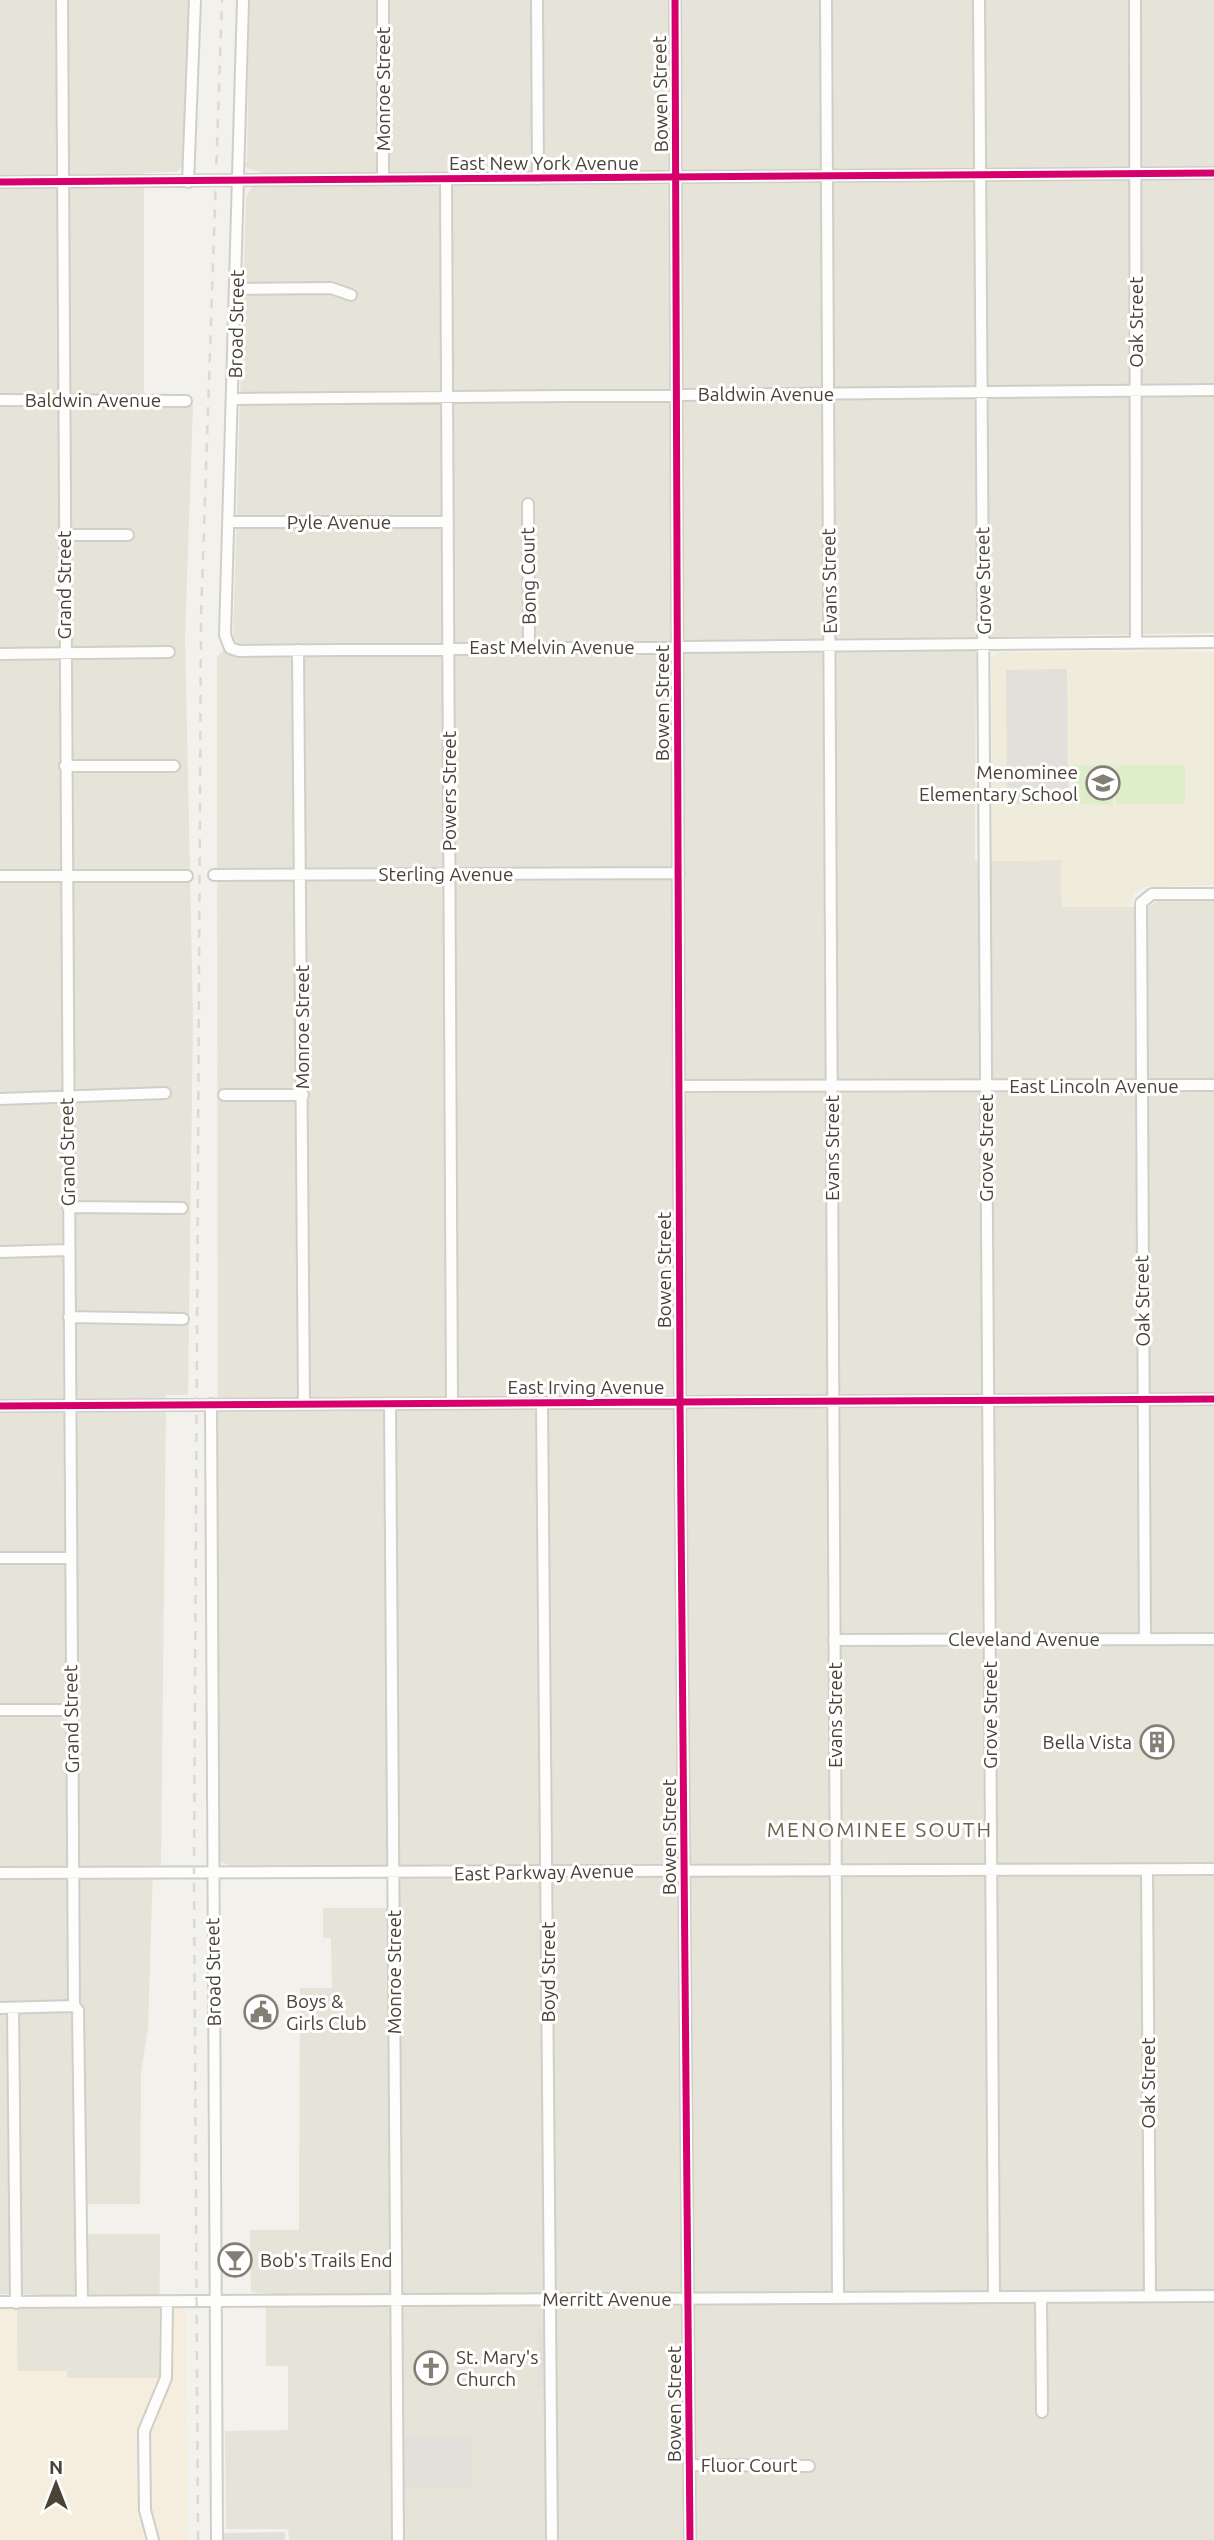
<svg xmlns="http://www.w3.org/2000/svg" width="1214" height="2540" font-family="Ubuntu,sans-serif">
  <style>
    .residential { fill: #e6e3d8 }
    .commercial { fill: #f5eddd }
    .education { fill: #f0ecdc }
    .green { fill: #deeec9 }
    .parking { fill: #e1e0da }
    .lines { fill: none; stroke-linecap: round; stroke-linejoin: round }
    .minor-casing { stroke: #d0cec8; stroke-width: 14 }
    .minor { stroke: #fdfdfc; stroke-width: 10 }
    .rail { stroke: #d9d9d8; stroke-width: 2.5; stroke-dasharray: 9 9; stroke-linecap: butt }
    .cycleway-casing { stroke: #fff; stroke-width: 11 }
    .cycleway { stroke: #d6006c; stroke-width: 7 }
    .labels { text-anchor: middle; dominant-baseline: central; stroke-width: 6; stroke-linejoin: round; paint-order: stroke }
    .street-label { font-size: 19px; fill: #494236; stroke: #fff }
    .poi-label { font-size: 19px; fill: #494236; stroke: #fff; text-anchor: start }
    .neighbourhood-label { font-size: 21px; letter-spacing: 2px; fill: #6d614c; stroke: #fff }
  </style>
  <rect width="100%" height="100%" fill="#f2f1eb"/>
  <path class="residential" d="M 0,0 L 190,0 L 185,163 L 177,172 L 144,173 L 144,405 L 193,405 L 185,637 L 193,1018 L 188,1395 L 166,1395 L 161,1866 L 153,1866 L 148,2028 L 141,2072 L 140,2204 L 77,2204 L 77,2234 L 160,2234 L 159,2378 L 67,2378 L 66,2371 L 17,2371 L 17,2308 L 31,2308 L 31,2294 L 0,2294 Z
    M 249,0 L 1214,0 L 1214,633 L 976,637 L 975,861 L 1061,860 L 1062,907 L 1148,907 L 1160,899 L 1214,899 L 1214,2540 L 289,2540 L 288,2529 L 226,2529 L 225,2431 L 288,2430 L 288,2366 L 266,2366 L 266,2293 L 251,2292 L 250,2230 L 299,2230 L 300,1988 L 332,1988 L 331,1938 L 323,1938 L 323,1908 L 400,1908 L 400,1865 L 229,1865 L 218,1861 L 217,657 L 233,640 L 246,197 L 252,187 L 259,187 L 260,172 L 244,167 L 244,163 L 247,162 Z"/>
  <path class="commercial" d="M 167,2302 L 186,2302 L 188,2540 L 0,2540 L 0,2303 L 16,2303 L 18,2371 L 67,2371 L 67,2378 L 166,2378 Z"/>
  <path class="education" d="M 1149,650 L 1214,652 L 1214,885 L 1145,887 L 1134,893 L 1131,907 L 1062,907 L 1061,860 L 992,861 L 991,659 L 998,652 L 1145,652 Z"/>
  <path class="green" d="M 1073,765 L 1113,765 L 1113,805 L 1073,804 Z
    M 1116,765 L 1185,765 L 1185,804 L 1116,804 Z"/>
  <path class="parking" d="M 1067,669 L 1068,804 L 1007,804 L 1006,670 Z
    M 544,2322 L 545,2384 L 538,2390 L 538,2328 Z
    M 396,2437 L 472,2437 L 472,2487 L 397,2487 Z
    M 285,2532 L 285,2540 L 217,2540 L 217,2533 Z"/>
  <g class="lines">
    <defs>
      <path id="minor" d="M 62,0 L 74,2006 L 78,2010 L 82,2302
        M 243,0 L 225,635 L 230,648 L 239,651 L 1214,642
        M 383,0 L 383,179
        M 537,0 L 538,179
        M 675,0 L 680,1402 L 690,2540
        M 826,0 L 838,2296
        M 979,0 L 994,2297
        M 1135,0 L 1136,643
        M 446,179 L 452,1403
        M 0,182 L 1214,173
        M 188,182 L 195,0
        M 236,289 L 331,288 L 351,295
        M 234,399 L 1214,390
        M 0,400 L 186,401
        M 528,504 L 529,647
        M 229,522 L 448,522
        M 64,535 L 128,535
        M 298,650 L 304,1404
        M 0,654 L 169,652
        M 65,766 L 174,766
        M 214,875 L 679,873
        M 0,876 L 187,876
        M 679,1086 L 1214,1085
        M 224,1095 L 303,1095
        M 0,1099 L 165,1093
        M 68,1207 L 182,1208
        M 0,1252 L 68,1250
        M 69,1317 L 183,1319
        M 542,1403 L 552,2540
        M 211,1404 L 217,2540
        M 390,1404 L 398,2540
        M 0,1406 L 1214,1399
        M 0,1558 L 70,1558
        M 1145,1639 L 1141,903 L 1152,894 L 1214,894
        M 834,1640 L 1214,1639
        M 0,1710 L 71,1710
        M 1147,1870 L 1150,2296
        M 0,1873 L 1214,1869
        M 0,2008 L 74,2006
        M 13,2008 L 16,2303
        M 1041,2297 L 1042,2412
        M 0,2302 L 1214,2296
        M 690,2465 L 809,2466
        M 153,2540 L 145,2510 L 144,2431 L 166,2378 L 167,2302"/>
    </defs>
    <use href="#minor" class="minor-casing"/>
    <use href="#minor" class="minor"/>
    <path class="rail" d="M 198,2540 L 194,1875 L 201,616 L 222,0"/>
    <defs>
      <path id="cycleway" d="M 675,0 L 680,1402 L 690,2540
        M 0,182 L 1214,173
        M 0,1406 L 1214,1399"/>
    </defs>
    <use href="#cycleway" class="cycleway-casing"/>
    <use href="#cycleway" class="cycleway"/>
  </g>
  <defs>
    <symbol id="school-ring" viewBox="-11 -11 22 22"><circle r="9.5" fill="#fff" stroke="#847f75" stroke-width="1.5"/><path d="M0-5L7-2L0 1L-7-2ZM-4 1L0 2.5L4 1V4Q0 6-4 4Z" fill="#847f75"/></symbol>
    <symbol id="building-ring" viewBox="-11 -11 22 22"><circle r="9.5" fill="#fff" stroke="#847f75" stroke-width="1.5"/><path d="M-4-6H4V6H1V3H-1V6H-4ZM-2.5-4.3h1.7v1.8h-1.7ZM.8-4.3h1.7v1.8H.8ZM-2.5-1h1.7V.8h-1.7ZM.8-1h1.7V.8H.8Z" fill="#847f75"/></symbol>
    <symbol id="civic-ring" viewBox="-11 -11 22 22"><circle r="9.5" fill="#fff" stroke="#847f75" stroke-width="1.5"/><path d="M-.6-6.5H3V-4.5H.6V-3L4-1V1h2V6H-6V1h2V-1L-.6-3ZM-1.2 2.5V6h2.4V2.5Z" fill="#847f75"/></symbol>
    <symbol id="bar-ring" viewBox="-11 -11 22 22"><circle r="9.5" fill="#fff" stroke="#847f75" stroke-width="1.5"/><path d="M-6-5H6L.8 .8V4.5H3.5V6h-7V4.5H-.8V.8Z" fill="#847f75"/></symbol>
    <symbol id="church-ring" viewBox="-11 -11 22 22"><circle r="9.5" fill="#fff" stroke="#847f75" stroke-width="1.5"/><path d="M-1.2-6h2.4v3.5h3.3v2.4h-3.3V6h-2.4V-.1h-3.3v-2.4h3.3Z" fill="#847f75"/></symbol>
  </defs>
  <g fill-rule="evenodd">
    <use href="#school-ring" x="1084" y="764" width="38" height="38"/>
    <use href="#building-ring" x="1138" y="1723" width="38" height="38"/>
    <use href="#civic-ring" x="242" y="1993" width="38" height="38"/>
    <use href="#bar-ring" x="216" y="2241" width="38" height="38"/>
    <use href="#church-ring" x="412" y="2349" width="38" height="38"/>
  </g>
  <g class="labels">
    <g class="street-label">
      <text transform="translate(383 89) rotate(-90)">Monroe Street</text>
      <text transform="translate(660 94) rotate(-91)">Bowen Street</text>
      <text x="544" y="163">East New York Avenue</text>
      <text transform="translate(1136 322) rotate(-90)">Oak Street</text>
      <text transform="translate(236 324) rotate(-89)">Broad Street</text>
      <text x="766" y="394">Baldwin Avenue</text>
      <text x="93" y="400">Baldwin Avenue</text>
      <text x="339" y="522">Pyle Avenue</text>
      <text transform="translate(528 576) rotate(-91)">Bong Court</text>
      <text transform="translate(829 581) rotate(-91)">Evans Street</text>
      <text transform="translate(983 581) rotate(-91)">Grove Street</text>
      <text transform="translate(64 585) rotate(-90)">Grand Street</text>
      <text x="552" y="647">East Melvin Avenue</text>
      <text transform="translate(662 703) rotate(-90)">Bowen Street</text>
      <text transform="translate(449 791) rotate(-90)">Powers Street</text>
      <text x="446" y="874">Sterling Avenue</text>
      <text transform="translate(302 1027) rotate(-90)">Monroe Street</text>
      <text x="1094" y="1086">East Lincoln Avenue</text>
      <text transform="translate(832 1148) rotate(-90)">Evans Street</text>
      <text transform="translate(986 1148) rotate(-90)">Grove Street</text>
      <text transform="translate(67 1152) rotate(-91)">Grand Street</text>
      <text transform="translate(664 1270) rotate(-90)">Bowen Street</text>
      <text transform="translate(1142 1301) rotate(-91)">Oak Street</text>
      <text x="586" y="1387">East Irving Avenue</text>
      <text x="1024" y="1639">Cleveland Avenue</text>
      <text transform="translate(835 1715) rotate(-90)">Evans Street</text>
      <text transform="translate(990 1715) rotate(-90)">Grove Street</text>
      <text transform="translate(71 1719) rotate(-91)">Grand Street</text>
      <text transform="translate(669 1837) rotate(-90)">Bowen Street</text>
      <text transform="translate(544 1872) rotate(-1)">East Parkway Avenue</text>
      <text transform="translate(213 1972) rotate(-91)">Broad Street</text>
      <text transform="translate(394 1972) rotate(-90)">Monroe Street</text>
      <text transform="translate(548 1972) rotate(-90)">Boyd Street</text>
      <text transform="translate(1148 2083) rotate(-90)">Oak Street</text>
      <text x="607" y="2299">Merritt Avenue</text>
      <text transform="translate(674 2404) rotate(-90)">Bowen Street</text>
      <text x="749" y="2465">Fluor Court</text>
    </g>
    <g class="poi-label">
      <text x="1078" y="772" text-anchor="end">Menominee<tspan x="1078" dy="22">Elementary School</tspan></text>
      <text x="1132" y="1742" text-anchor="end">Bella Vista</text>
      <text x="286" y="2001">Boys &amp;<tspan x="286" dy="22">Girls Club</tspan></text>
      <text x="260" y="2260">Bob's Trails End</text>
      <text x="456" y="2357">St. Mary's<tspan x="456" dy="22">Church</tspan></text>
    </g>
    <g class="neighbourhood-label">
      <text x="880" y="1829">MENOMINEE SOUTH</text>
    </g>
  </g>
  <g transform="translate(56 2484)" stroke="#ffffff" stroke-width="5" paint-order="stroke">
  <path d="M0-5L12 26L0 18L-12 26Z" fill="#494236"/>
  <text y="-10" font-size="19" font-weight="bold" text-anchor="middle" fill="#494236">N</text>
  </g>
</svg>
